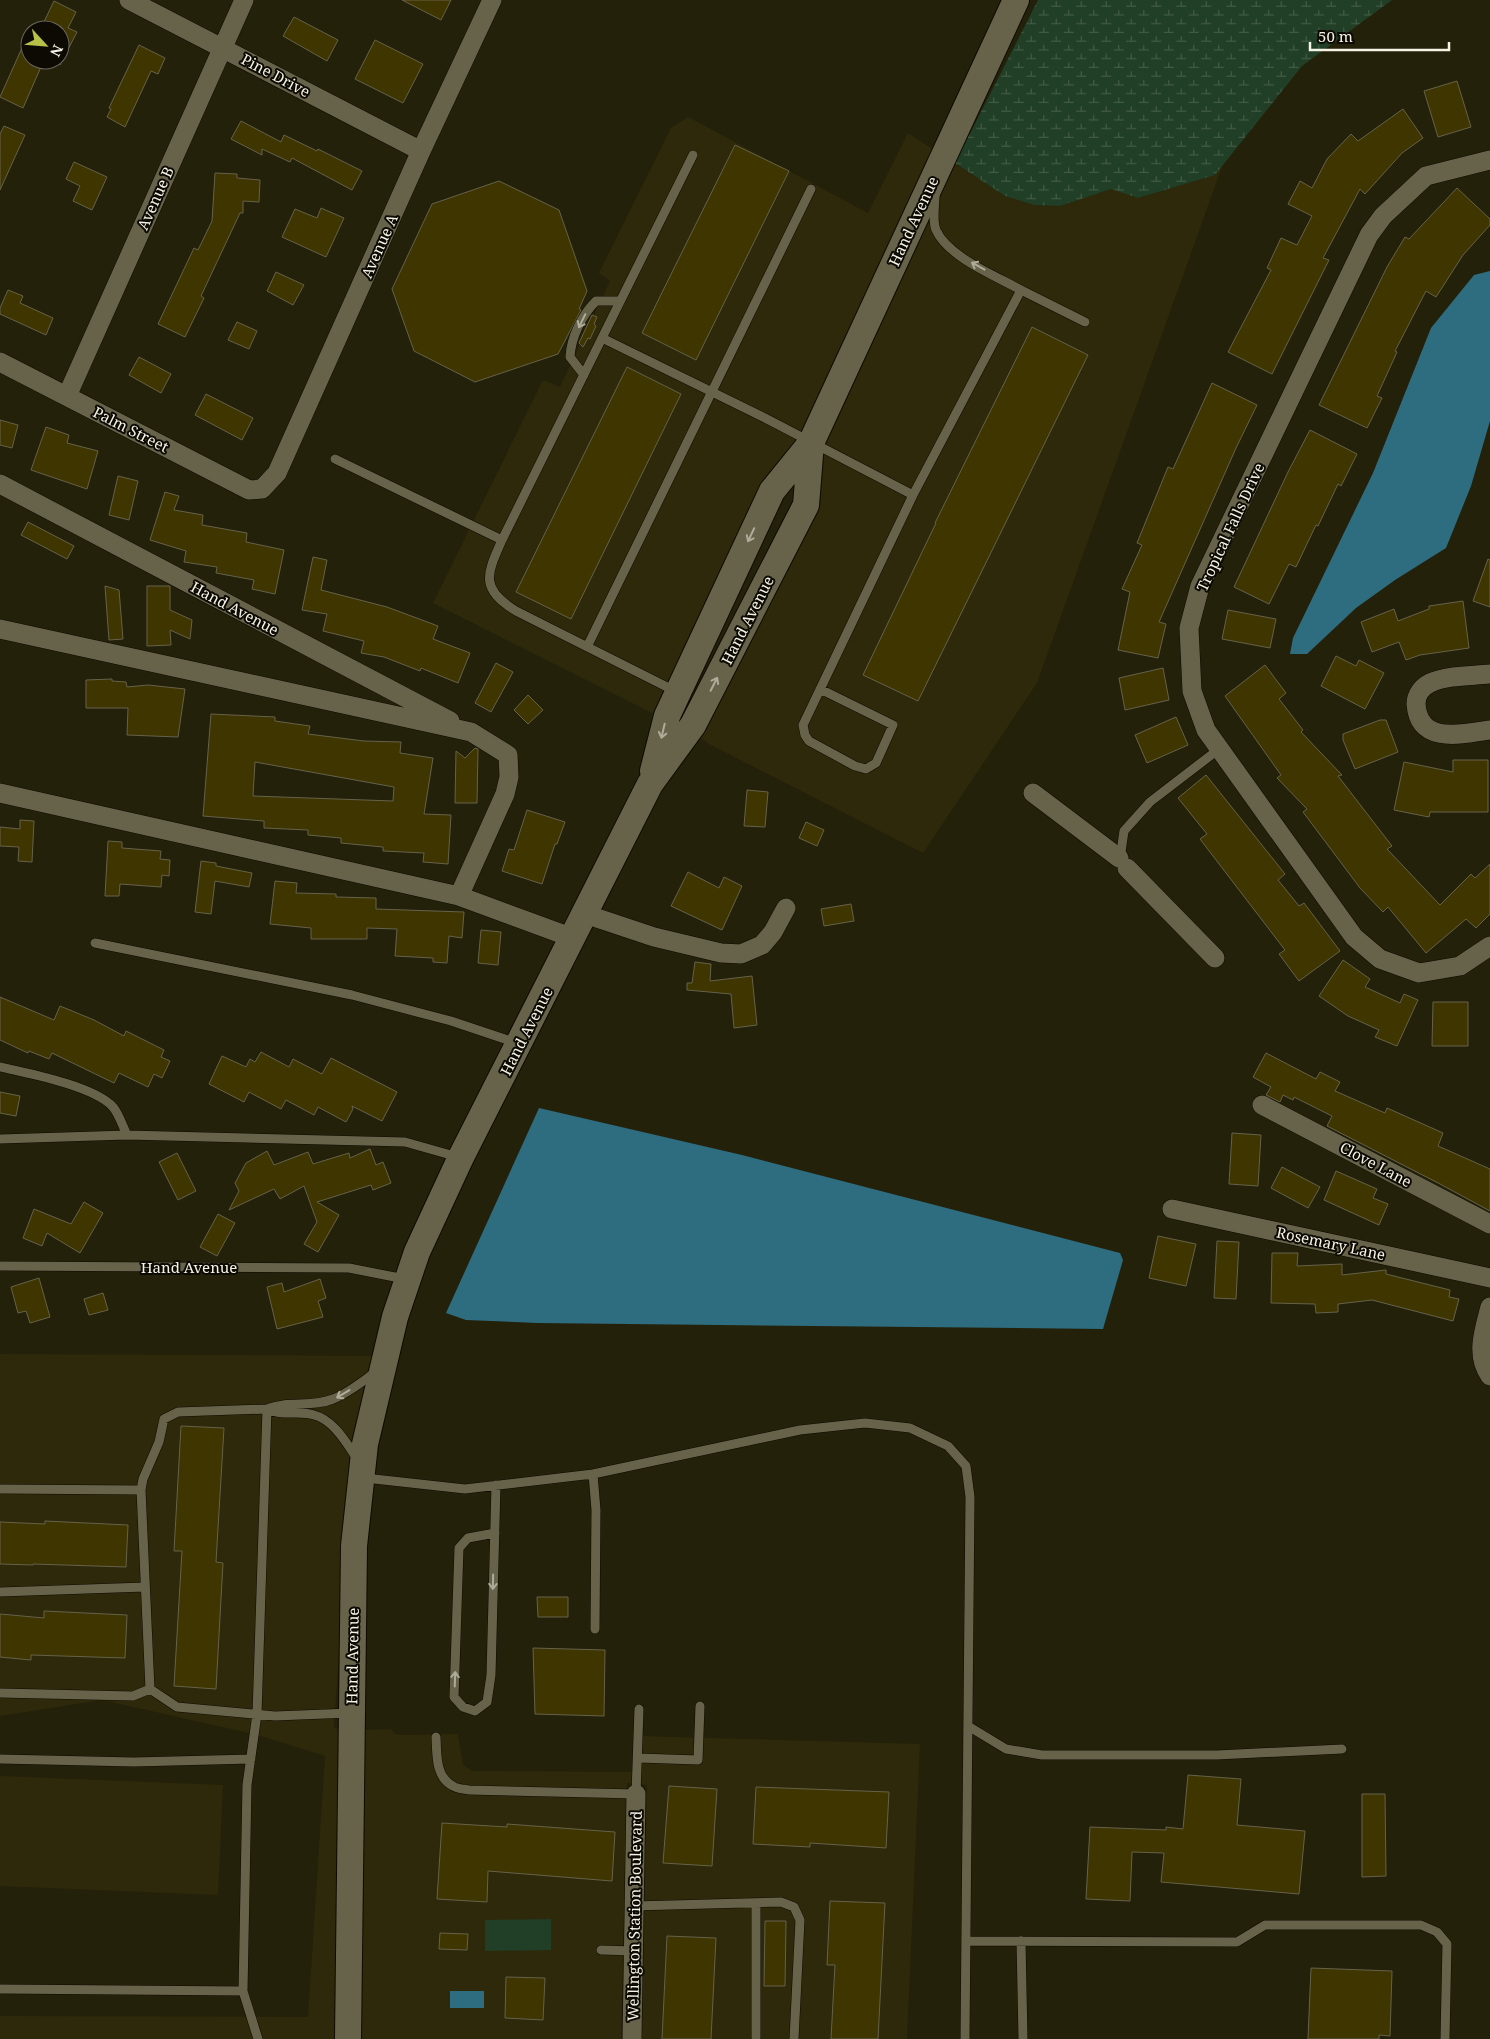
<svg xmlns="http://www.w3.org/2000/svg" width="1490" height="2039" font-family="'Noto Serif',serif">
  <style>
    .built { fill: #2e290b }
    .grass { fill: #213e26 }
    .wetland { fill: url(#wetland-marsh) }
    .water { fill: #2e6c7f }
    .building { fill: #3e3500; stroke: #66624a; fill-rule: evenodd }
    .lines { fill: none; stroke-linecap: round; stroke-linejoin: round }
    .lane-casing { stroke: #0e0a00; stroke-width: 10 }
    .street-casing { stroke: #0e0a00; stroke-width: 20 }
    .secondary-casing { stroke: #0e0a00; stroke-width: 28 }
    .lane { stroke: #67634b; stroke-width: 9 }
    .street { stroke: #67634b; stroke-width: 19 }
    .secondary { stroke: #67634b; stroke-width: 26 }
    .oneway { stroke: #aeab98 }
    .labels { text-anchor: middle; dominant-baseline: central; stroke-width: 4; stroke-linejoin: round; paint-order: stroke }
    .street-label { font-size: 15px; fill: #f5f3e5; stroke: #0c0a03 }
  </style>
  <defs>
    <pattern id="wetland-marsh" width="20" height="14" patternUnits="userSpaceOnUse" patternTransform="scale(1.25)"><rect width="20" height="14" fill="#213e26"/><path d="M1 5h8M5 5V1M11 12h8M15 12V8" fill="none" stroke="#425a45"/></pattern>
  </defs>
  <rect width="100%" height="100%" fill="#24210a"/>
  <path class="built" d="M 688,117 L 868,213 L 908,133 L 934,150 L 804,432 L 801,432 L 801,438 L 656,715 L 433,603 L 543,380 L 560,387 L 610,281 L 599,273 L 671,128 Z
    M 953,162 L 1005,196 L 1034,205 L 1060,206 L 1111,189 L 1138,198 L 1215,175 L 1223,164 L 1037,683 L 923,853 L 709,744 L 698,736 L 813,516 L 816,515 L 820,501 L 817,500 L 821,447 Z
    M 0,1354 L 374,1356 L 342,1610 L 334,1728 L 341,1729 L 338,2039 L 0,2039 L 0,2016 L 308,2017 L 325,1756 L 258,1735 L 102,1700 L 0,1716 Z
    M 391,1729 L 395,1734 L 400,1735 L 458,1734 L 463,1765 L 472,1771 L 631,1772 L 635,1769 L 637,1736 L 920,1744 L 907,2039 L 642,2039 L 647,1785 L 627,1783 L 621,2039 L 359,2039 L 362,1730 Z
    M 0,1776 L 223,1785 L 218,1895 L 0,1886 Z"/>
  <path class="grass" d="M 551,1919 L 551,1950 L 485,1951 L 485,1920 Z"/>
  <path class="wetland" d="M 1038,0 L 1392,0 L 1302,66 L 1215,175 L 1138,198 L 1111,189 L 1060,206 L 1034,205 L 1005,196 L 955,163 Z"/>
  <path class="water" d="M 1490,271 L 1490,421 L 1471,486 L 1446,548 L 1395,580 L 1356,608 L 1307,654 L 1290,654 L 1293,638 L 1373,473 L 1431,328 L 1474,275 Z
    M 539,1108 L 742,1155 L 1120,1253 L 1123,1260 L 1103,1329 L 537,1323 L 466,1320 L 446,1313 Z
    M 450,1991 L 484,1991 L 484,2008 L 450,2008 Z"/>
  <path class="building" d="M 402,0 L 451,0 L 441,20 Z
    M 54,1 L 76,12 L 68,28 L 77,32 L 60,65 L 60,30 L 40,30 Z
    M 294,17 L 338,40 L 327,61 L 283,36 Z
    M 30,30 L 30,60 L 44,60 L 23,108 L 0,97 Z
    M 375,40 L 423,64 L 403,103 L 355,79 Z
    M 139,45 L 165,58 L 158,74 L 151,71 L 125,127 L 107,117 L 111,109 L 109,108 Z
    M 1457,81 L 1471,127 L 1438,137 L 1424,91 Z
    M 1403,109 L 1423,138 L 1402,153 L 1365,194 L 1360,189 L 1323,258 L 1329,260 L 1272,374 L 1228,352 L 1271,270 L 1267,268 L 1281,238 L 1297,245 L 1312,216 L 1288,204 L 1300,181 L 1312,188 L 1327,159 L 1351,134 L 1358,141 Z
    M 241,121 L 281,142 L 284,135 L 317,151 L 318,149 L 362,171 L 352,190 L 292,158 L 290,162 L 262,149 L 262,155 L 231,139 Z
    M 4,126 L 25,135 L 0,190 L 0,134 Z
    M 735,145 L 789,171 L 696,360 L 642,333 Z
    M 74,162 L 107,177 L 92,210 L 73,201 L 80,186 L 66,179 Z
    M 215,173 L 237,174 L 237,178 L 260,180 L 259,202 L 243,201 L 243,213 L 240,213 L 201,296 L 204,298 L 185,337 L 158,324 L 194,248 L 198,250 L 212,221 Z
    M 499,181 L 559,210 L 587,291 L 579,309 L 581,310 L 558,354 L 475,382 L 414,351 L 392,289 L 432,204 Z
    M 1457,188 L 1490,219 L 1490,225 L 1463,255 L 1436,297 L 1426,291 L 1395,351 L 1397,352 L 1377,396 L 1382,398 L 1367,428 L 1319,405 L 1387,267 L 1405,237 L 1409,239 Z
    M 321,208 L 344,218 L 326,257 L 282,237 L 295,209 L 317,218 Z
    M 276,272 L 304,285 L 293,305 L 267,291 Z
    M 8,290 L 23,296 L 20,303 L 53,318 L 46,335 L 0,314 L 0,308 Z
    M 592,315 L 597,317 L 594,324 L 596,326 L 590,339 L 588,338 L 583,347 L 579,343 Z
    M 237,322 L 257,331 L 249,349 L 228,340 Z
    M 1032,327 L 1088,355 L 918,701 L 863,675 L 936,523 L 935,523 Z
    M 139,357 L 171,374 L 161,393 L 129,375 Z
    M 627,367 L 681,394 L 571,619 L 516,592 Z
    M 1212,383 L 1257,405 L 1236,448 L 1159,622 L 1166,624 L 1158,658 L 1118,650 L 1130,592 L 1122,589 L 1142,545 L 1137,543 L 1168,467 L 1173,469 Z
    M 206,394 L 253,418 L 242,440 L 195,415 Z
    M 0,420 L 18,425 L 12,448 L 0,445 Z
    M 46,427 L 69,435 L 67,443 L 98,451 L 87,489 L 31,470 Z
    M 1310,430 L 1357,454 L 1341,486 L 1338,484 L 1318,526 L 1316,525 L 1296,567 L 1289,564 L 1269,604 L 1234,587 L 1288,472 Z
    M 118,476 L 138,481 L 129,520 L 109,515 Z
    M 165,492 L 179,496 L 174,510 L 203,515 L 202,525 L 247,533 L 246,542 L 284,550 L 275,594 L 252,589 L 254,580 L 216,573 L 217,567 L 184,562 L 186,551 L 150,540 Z
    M 28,522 L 74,546 L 67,559 L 21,535 Z
    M 313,557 L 327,560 L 321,590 L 387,607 L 438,626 L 433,639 L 470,653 L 458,683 L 421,668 L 420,671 L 384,657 L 361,653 L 364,641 L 323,631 L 327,614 L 302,610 Z
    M 1488,559 L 1490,560 L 1490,607 L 1473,601 Z
    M 105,586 L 119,590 L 123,639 L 109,640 Z
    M 147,586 L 170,586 L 170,610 L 192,620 L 190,639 L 170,630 L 171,645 L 147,646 Z
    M 1463,601 L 1469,648 L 1420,655 L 1406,660 L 1399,642 L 1372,652 L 1361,622 L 1394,609 L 1398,621 L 1429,609 L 1429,606 Z
    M 1228,610 L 1276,619 L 1270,648 L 1222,639 Z
    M 1336,656 L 1356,666 L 1359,660 L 1384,673 L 1365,709 L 1321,686 Z
    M 496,663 L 513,672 L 491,712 L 475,703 Z
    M 1265,665 L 1286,693 L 1279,699 L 1303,730 L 1301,732 L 1342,775 L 1338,776 L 1392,846 L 1387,849 L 1440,905 L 1471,874 L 1475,878 L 1490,864 L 1490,914 L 1476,928 L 1466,919 L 1426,953 L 1388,907 L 1383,912 L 1360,888 L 1303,812 L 1307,809 L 1277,778 L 1281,775 L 1225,696 Z
    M 1163,668 L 1169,700 L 1125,710 L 1119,678 Z
    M 112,679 L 112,681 L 126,682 L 127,687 L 148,685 L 185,689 L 178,737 L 127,735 L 128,708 L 86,708 L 86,680 Z
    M 528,695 L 543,710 L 528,724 L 514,710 Z
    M 211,714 L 275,717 L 275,721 L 310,726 L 308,734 L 364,741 L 401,742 L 400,753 L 433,758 L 424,814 L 451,815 L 448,864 L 423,862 L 424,853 L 383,851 L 383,847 L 341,843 L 341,838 L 308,835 L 308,830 L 264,828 L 264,821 L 203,816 ZM 255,762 L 394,787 L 393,801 L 253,796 Z
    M 1176,717 L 1188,745 L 1147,763 L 1135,735 Z
    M 1380,720 L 1386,720 L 1398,752 L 1355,769 L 1343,740 L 1343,734 Z
    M 475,748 L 478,749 L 477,803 L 455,803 L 456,751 L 465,758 Z
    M 1453,760 L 1488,760 L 1488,812 L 1430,812 L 1429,817 L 1394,810 L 1404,762 L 1453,772 Z
    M 1206,775 L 1285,874 L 1278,880 L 1299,906 L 1304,903 L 1340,951 L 1299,981 L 1279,954 L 1285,950 L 1200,839 L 1207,834 L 1178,798 Z
    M 747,790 L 768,792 L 765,827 L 744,826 Z
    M 527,810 L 565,822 L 557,844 L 555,844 L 542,884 L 502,871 L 509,849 L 514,850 Z
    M 20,820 L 34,821 L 32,862 L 18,861 L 19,847 L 0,846 L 0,827 L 20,829 Z
    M 806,822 L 824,830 L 817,846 L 799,838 Z
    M 108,841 L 122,842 L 122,848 L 161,851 L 160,859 L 170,860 L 169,876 L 162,875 L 161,887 L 120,884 L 119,896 L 105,896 Z
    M 201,861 L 216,863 L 216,866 L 252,873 L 249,887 L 215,881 L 211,914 L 195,912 Z
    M 688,872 L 719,888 L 724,877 L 742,886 L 722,930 L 671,906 Z
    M 275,881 L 297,883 L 296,893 L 336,894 L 336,897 L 376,898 L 376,909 L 464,912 L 462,938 L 449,936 L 447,963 L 433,962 L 433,958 L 395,956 L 397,929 L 367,928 L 367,939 L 311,939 L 311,928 L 270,924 Z
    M 851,904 L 854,921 L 824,926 L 821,909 Z
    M 481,930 L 501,932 L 498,965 L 478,963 Z
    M 1343,960 L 1370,979 L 1365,987 L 1400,1003 L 1404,994 L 1418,1000 L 1397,1046 L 1375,1037 L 1379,1030 L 1348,1016 L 1319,996 Z
    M 695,962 L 711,964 L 710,981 L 752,976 L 757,1025 L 734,1028 L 731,994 L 687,990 L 687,983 L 692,983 Z
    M 0,997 L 54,1020 L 60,1006 L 94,1020 L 124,1036 L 126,1031 L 164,1050 L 161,1057 L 170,1061 L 162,1078 L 154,1074 L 148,1087 L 119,1073 L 114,1083 L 52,1053 L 49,1059 L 29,1051 L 28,1053 L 0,1040 Z
    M 1433,1002 L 1468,1002 L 1468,1046 L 1432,1046 Z
    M 261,1052 L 289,1067 L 293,1059 L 322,1074 L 331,1058 L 397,1092 L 382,1121 L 352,1106 L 353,1109 L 346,1122 L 318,1107 L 314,1115 L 286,1100 L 281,1109 L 249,1092 L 244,1102 L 209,1084 L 222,1056 L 246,1067 L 250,1059 L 255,1062 Z
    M 1266,1053 L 1316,1079 L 1320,1072 L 1340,1082 L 1335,1091 L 1385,1113 L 1387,1108 L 1443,1133 L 1438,1146 L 1490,1169 L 1490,1211 L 1440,1184 L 1327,1126 L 1332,1116 L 1294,1097 L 1293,1100 L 1283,1095 L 1280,1102 L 1266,1095 L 1271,1087 L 1253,1077 Z
    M 0,1092 L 20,1096 L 16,1116 L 0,1113 Z
    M 1232,1133 L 1261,1135 L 1258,1186 L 1229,1184 Z
    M 370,1149 L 376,1165 L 383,1162 L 391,1183 L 373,1190 L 371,1185 L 317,1202 L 339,1215 L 318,1252 L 304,1244 L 317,1222 L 304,1186 L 280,1199 L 274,1189 L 229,1210 L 239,1191 L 235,1183 L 246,1163 L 267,1151 L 274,1165 L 308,1152 L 313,1164 L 349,1153 L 350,1158 Z
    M 177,1153 L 196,1191 L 178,1200 L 159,1162 Z
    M 1282,1167 L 1320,1187 L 1308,1208 L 1271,1188 Z
    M 1336,1171 L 1377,1189 L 1373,1198 L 1388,1204 L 1379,1225 L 1324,1200 Z
    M 84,1202 L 103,1213 L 80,1253 L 47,1233 L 42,1246 L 23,1238 L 34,1209 L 71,1224 Z
    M 218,1214 L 235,1223 L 217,1256 L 200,1247 Z
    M 1158,1236 L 1196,1244 L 1186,1286 L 1149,1278 Z
    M 1217,1241 L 1239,1242 L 1236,1299 L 1214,1298 Z
    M 1272,1253 L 1298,1253 L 1297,1266 L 1342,1264 L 1342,1275 L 1386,1270 L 1386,1274 L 1450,1290 L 1449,1297 L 1459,1299 L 1453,1321 L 1372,1300 L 1338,1304 L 1338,1312 L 1316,1313 L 1315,1304 L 1271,1303 Z
    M 39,1278 L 50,1317 L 30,1323 L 26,1311 L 18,1313 L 11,1287 Z
    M 320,1279 L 326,1298 L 318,1301 L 323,1317 L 277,1329 L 267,1287 L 282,1283 L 284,1292 Z
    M 103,1293 L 108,1310 L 89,1315 L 84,1299 Z
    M 181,1426 L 224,1428 L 216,1562 L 223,1563 L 216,1689 L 174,1686 L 182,1551 L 174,1551 Z
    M 45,1521 L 128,1525 L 126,1567 L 33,1564 L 33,1565 L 0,1564 L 0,1522 L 45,1524 Z
    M 537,1597 L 568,1597 L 568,1617 L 538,1617 Z
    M 44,1611 L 127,1615 L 125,1658 L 31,1655 L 31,1660 L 0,1657 L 0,1614 L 44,1618 Z
    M 533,1648 L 605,1650 L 604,1716 L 535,1714 Z
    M 1188,1775 L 1241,1779 L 1237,1825 L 1305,1831 L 1299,1894 L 1161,1882 L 1164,1853 L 1132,1852 L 1130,1901 L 1086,1899 L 1090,1827 L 1166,1830 L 1166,1827 L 1183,1829 Z
    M 669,1786 L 717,1789 L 712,1866 L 663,1863 Z
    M 756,1787 L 889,1792 L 886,1848 L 810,1843 L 810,1847 L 753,1844 Z
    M 1362,1794 L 1385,1794 L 1386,1876 L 1362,1877 Z
    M 442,1823 L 507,1827 L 507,1824 L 615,1832 L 612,1881 L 488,1871 L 487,1902 L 437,1899 Z
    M 830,1901 L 885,1903 L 878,2039 L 831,2039 L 835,1965 L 827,1965 Z
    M 765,1921 L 786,1921 L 785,1986 L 764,1986 Z
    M 440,1933 L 468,1934 L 467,1950 L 439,1949 Z
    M 667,1936 L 716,1938 L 711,2039 L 662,2039 Z
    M 1311,1968 L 1392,1971 L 1390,2036 L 1379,2035 L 1379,2039 L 1308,2039 Z
    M 506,1977 L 545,1978 L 543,2020 L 505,2018 Z"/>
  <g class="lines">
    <defs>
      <path id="lane" d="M 693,155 L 602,338 L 763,417 L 913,495 L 803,725 L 805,735 L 809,741 L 855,766 L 866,769 L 876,763 L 893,725 L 820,689
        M 935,195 C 935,206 932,220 936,230 C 948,257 996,276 1021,290
        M 584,375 L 570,357 C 571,337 582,315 596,301 L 620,301
        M 335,459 L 502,540 L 602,338
        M 913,495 L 1021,290 L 1085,322
        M 502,540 C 487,574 479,588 516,611 L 675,691
        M 587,647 L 811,189
        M 1120,859 L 1124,831 L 1150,802 L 1219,749
        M 95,943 L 352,995 L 451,1021 L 517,1043
        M 0,1067 C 27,1073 94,1086 113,1107 C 119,1114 123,1127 127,1135
        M 0,1139 L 127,1135 L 405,1142 L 458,1157
        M 0,1266 L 349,1268 L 405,1279
        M 358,1460 C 347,1444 334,1420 314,1415 C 298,1410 284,1417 267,1409 C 288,1400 312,1408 333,1399 C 349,1393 363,1381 377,1371
        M 593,1474 L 596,1510 L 595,1629
        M 365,1478 L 465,1489 L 593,1474 L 800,1430 L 865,1423 L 910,1428 L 948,1446 L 966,1466 L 970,1497 L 965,2039
        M 0,1489 L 141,1490 L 143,1479 L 159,1442 L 164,1419 L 178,1412 L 267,1409 L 257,1714 L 247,1785 L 243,1991
        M 141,1490 L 150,1689
        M 495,1533 L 468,1538 L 459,1548 L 454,1697 L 463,1707 L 475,1711 L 487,1702 L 491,1675 L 496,1485
        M 0,1592 L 145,1587
        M 0,1693 L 133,1696 L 150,1689 L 177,1707 L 275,1716 L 350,1713
        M 968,1726 L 1006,1749 L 1042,1755 L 1217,1755 L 1342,1749
        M 436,1737 C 437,1754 435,1777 453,1786 C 457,1789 464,1789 469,1790 L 636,1794 L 639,1709
        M 638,1758 L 698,1760 L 700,1706
        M 0,1759 L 134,1762 L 251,1759
        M 756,1903 L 756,2039
        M 634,1906 L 781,1902 L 794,1907 L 800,1920 L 794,2039
        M 966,1941 L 1237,1942 L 1265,1925 L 1421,1925 L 1437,1932 L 1447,1944 L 1445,2039
        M 1021,1941 L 1023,2039
        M 601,1950 L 633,1951
        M 0,1989 L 243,1991 L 258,2039"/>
      <path id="street" d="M 129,0 L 421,151
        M 1490,160 L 1426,176 L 1383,216 L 1369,235 L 1200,586 L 1189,628 L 1192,691 L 1206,730 L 1354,937 L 1380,959 L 1419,973 L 1460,966 L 1490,946
        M 0,362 L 249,490 L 262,489 L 277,473 L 421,151 L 492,0
        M 67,396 L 244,0
        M 0,484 L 450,721
        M 0,629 L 471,732 L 508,755 L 509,777 L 505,794 L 459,896
        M 1490,674 C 1471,676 1448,675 1430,683 C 1422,687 1416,695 1416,704 C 1419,745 1462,734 1490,730
        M 0,793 L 459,896 L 573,938
        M 1033,793 L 1119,858
        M 1127,868 L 1215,958
        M 585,914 L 654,937 L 721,953 L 741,954 L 762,945 L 773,932 L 786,908
        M 1262,1105 L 1490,1224
        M 1172,1209 L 1490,1278
        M 1490,1307 C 1484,1330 1475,1355 1490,1376
        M 632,2039 L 636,1794"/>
      <path id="secondary" d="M 653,771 L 667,716 L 772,491 L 811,443 L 1016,0
        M 348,2039 L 354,1546 L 365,1444 L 395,1317 L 417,1252 L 461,1157 L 650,784 L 693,725 L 806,505 L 811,443"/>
    </defs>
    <use href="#lane" class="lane-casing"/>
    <use href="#street" class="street-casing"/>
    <use href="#secondary" class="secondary-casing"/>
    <use href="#lane" class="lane"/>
    <use href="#street" class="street"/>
    <use href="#secondary" class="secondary"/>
  </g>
  <defs><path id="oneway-shaft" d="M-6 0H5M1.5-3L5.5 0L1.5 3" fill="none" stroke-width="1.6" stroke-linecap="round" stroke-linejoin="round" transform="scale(1.25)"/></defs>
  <g class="oneway">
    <use href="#oneway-shaft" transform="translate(978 266) rotate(-151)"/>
    <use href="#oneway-shaft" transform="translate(582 321) rotate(116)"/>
    <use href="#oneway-shaft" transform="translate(751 535) rotate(115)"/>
    <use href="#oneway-shaft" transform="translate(714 684) rotate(-63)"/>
    <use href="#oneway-shaft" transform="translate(663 731) rotate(103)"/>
    <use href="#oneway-shaft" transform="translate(343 1394) rotate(149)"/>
    <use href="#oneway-shaft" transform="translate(493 1582) rotate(91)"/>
    <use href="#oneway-shaft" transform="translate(455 1679) rotate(-88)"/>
  </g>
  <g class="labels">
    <g class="street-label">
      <text transform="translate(276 75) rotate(28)">Pine Drive</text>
      <text transform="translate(155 198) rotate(-66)">Avenue B</text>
      <text transform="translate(913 221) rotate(-65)">Hand Avenue</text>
      <text transform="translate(379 246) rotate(-66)">Avenue A</text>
      <text transform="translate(131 429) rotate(27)">Palm Street</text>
      <text transform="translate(1230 527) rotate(-65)">Tropical Falls Drive</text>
      <text transform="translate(235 608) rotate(28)">Hand Avenue</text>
      <text transform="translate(747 620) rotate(-63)">Hand Avenue</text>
      <text transform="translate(526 1031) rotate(-63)">Hand Avenue</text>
      <text transform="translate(1376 1164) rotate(28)">Clove Lane</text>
      <text transform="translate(1331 1243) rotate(12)">Rosemary Lane</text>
      <text x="189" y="1267">Hand Avenue</text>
      <text transform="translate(352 1656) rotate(-89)">Hand Avenue</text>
      <text transform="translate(634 1916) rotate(-89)">Wellington Station Boulevard</text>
    </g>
  </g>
  <g transform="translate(45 45) rotate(116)"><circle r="24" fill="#0c0a03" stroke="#69675d"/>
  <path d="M0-4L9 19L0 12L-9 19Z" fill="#b8c147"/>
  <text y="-8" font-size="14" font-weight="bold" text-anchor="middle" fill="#f5f3e5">N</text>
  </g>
  <path d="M1310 42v8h139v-8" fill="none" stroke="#f5f3e5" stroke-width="2.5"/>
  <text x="1318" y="42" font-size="15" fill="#f5f3e5" stroke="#0c0a03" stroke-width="4" paint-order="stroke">50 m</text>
</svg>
